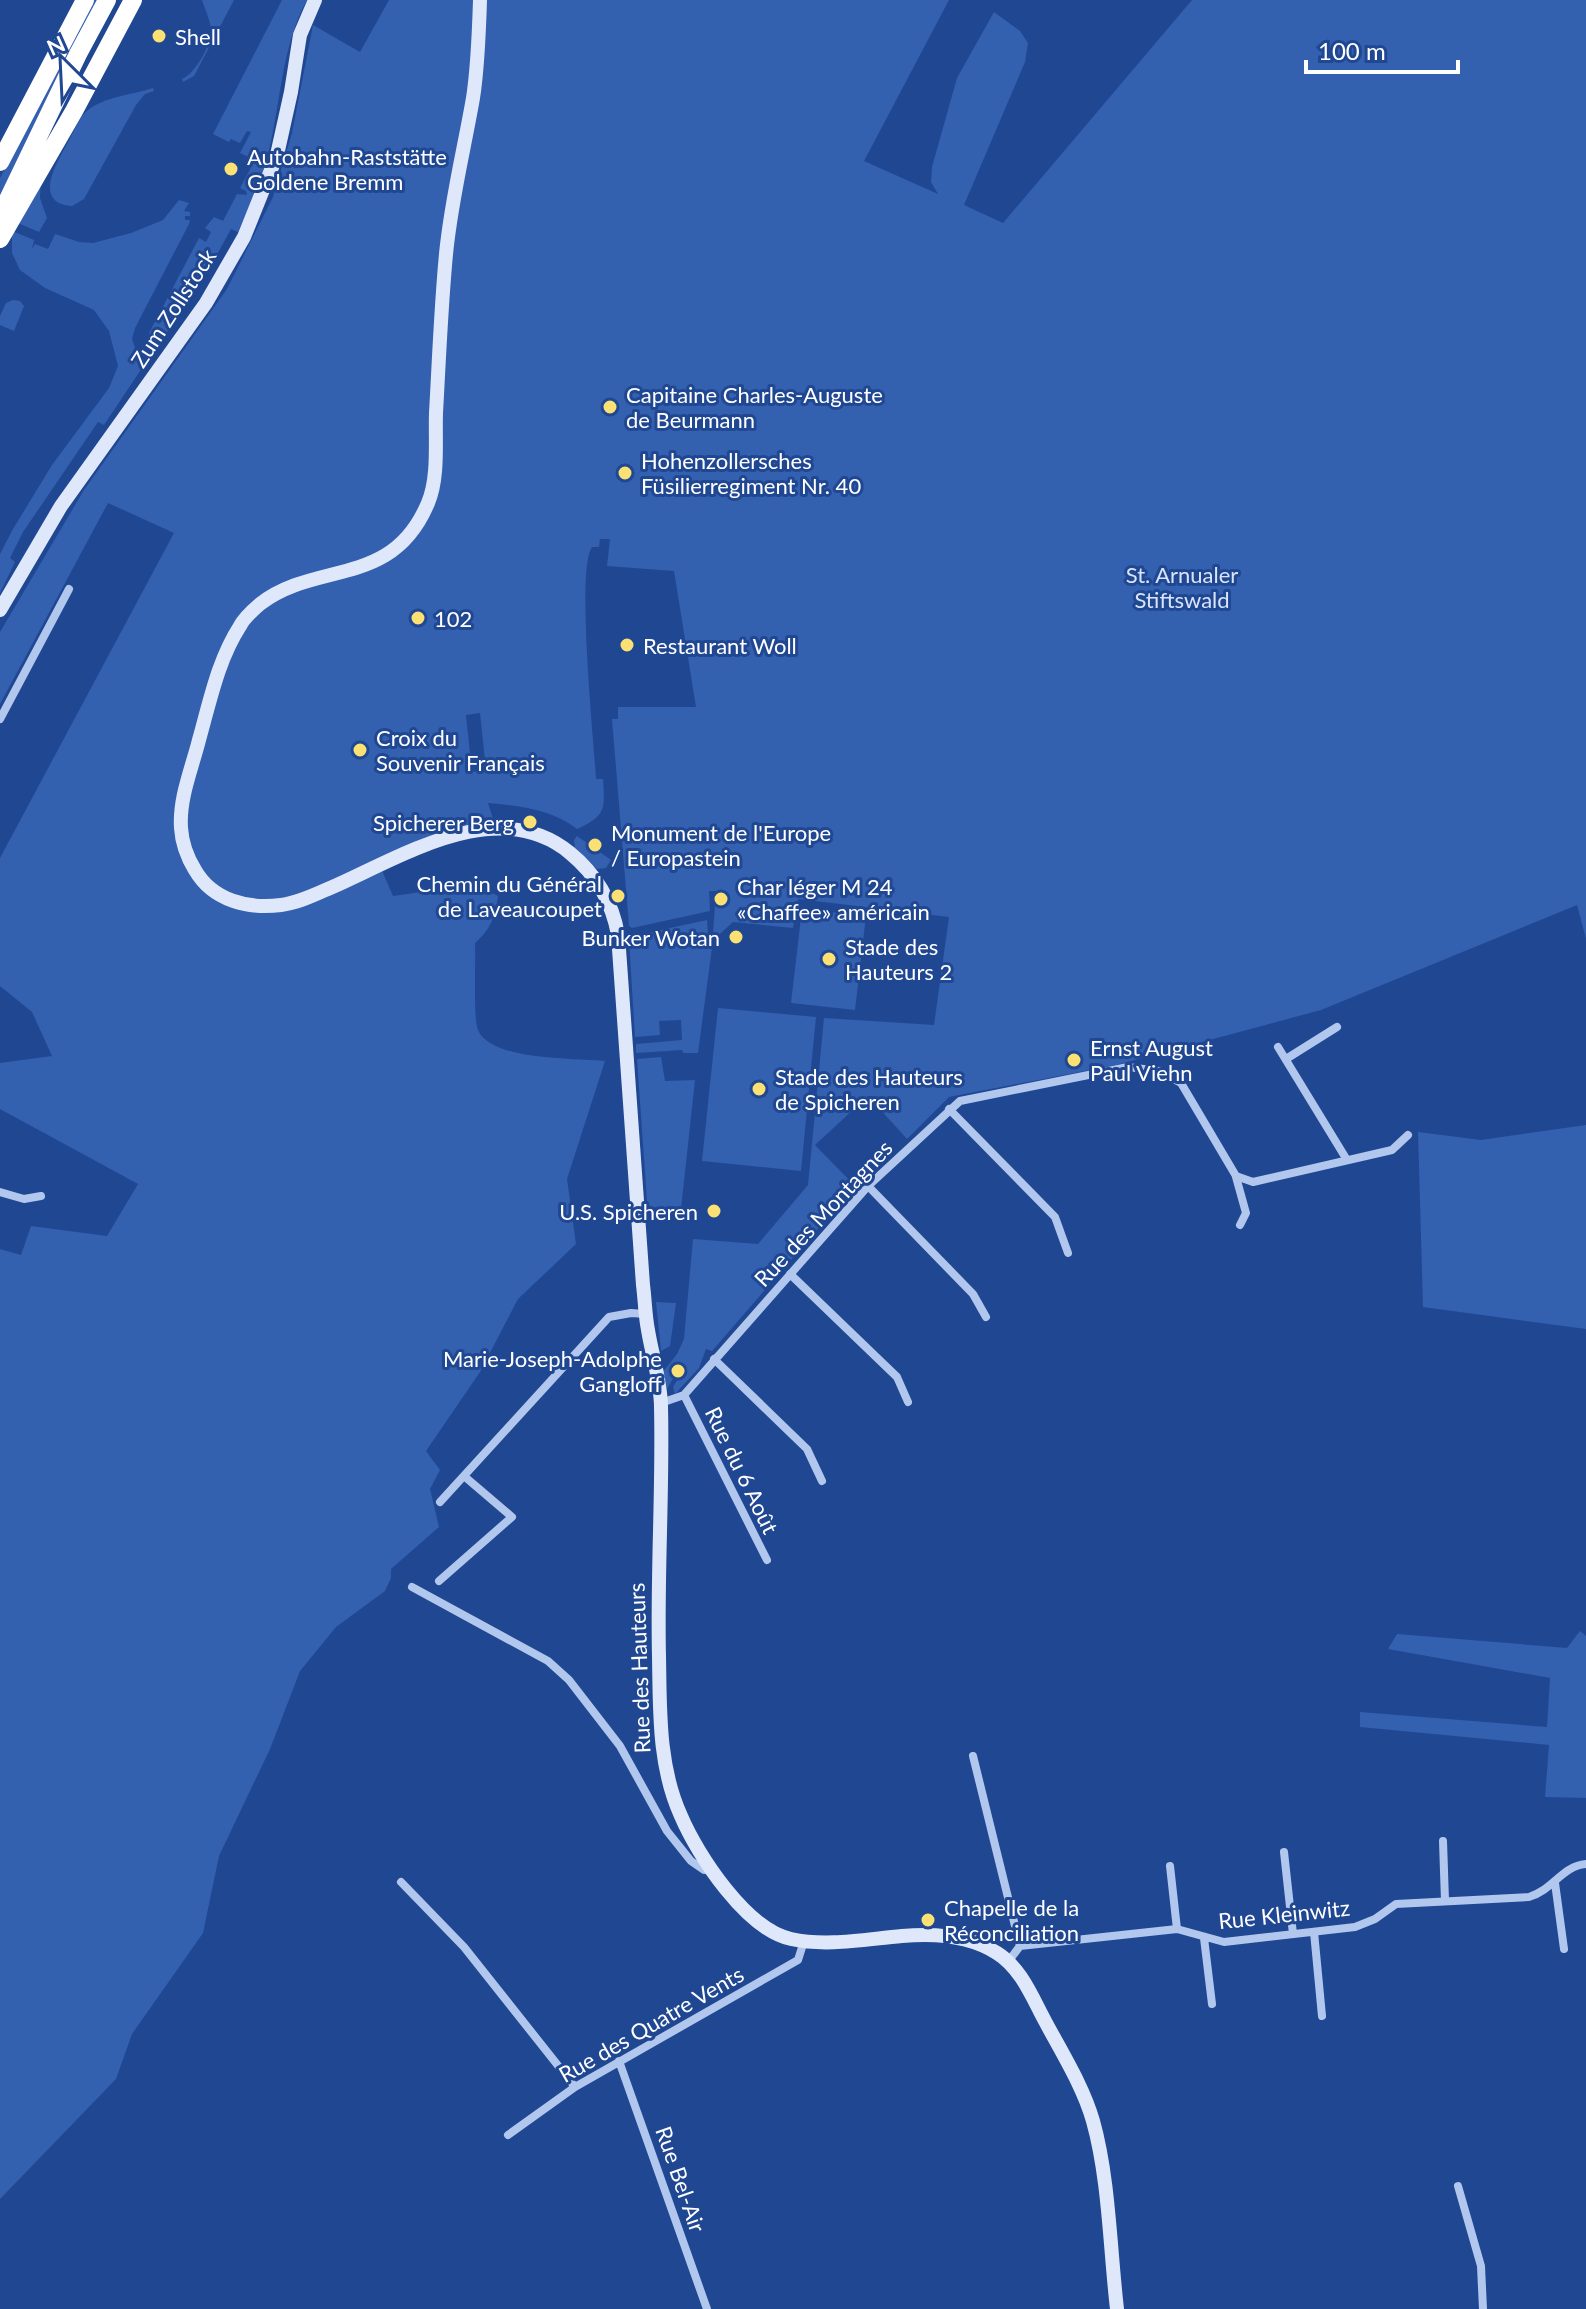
<svg xmlns="http://www.w3.org/2000/svg" width="1586" height="2309" font-family="Lato,sans-serif">
  <style>
    .green { fill: #3460b0; fill-rule: evenodd }
    .lines { fill: none; stroke-linecap: round; stroke-linejoin: round }
    .street { stroke: #b2c7ed; stroke-width: 8 }
    .secondary { stroke: #dee8fa; stroke-width: 14 }
    .highway { stroke: #fff; stroke-width: 18 }
    .poi-dot { fill: #fbe073; stroke: #204792; stroke-width: 3 }
    .labels { text-anchor: middle; dominant-baseline: central; stroke-width: 6; stroke-linejoin: round; paint-order: stroke }
    .poi-label { font-size: 22px; fill: #fff; stroke: #204792; text-anchor: start }
    .street-label { font-size: 22px; fill: #fff; stroke: #204792 }
    .park-label { font-size: 22px; fill: #d8e4fa; stroke: #204792 }
  </style>
  <rect width="100%" height="100%" fill="#204792"/>
  <path class="green" d="M 92,0 L 99,0 L 55,81 L 0,197 L 0,178 Z
    M 202,0 L 234,0 L 194,76 L 183,82 L 182,79 C 195,74 211,45 211,31 C 211,21 205,10 202,0 Z
    M 282,0 L 307,0 C 282,45 281,101 269,150 C 262,179 250,206 238,232 L 231,229 L 209,269 L 152,355 L 149,333 L 199,238 L 206,242 L 211,232 L 205,228 L 214,217 L 223,221 L 237,194 L 247,195 L 246,191 L 240,188 L 255,160 L 240,153 L 251,132 L 247,131 L 240,143 L 231,139 L 229,142 L 213,134 Z
    M 389,0 L 949,0 L 864,161 L 938,194 L 931,182 L 932,167 L 957,78 L 994,12 L 1020,31 L 1028,43 L 1025,62 L 964,205 L 1003,223 L 1192,0 L 1586,0 L 1586,939 L 1577,905 L 1321,1010 L 1116,1065 L 949,1097 L 907,1139 L 868,1096 L 815,1145 L 855,1186 L 712,1351 L 706,1349 L 699,1368 L 675,1394 L 673,1387 L 684,1369 L 676,1365 L 672,1373 L 675,1375 L 667,1389 L 663,1372 L 677,1354 L 684,1339 L 693,1239 L 758,1244 L 808,1185 L 824,1018 L 934,1025 L 949,917 L 798,899 L 793,928 L 733,922 L 713,940 L 698,1053 L 683,1053 L 682,1050 L 636,1053 L 636,1044 L 682,1040 L 681,1020 L 659,1021 L 660,1035 L 635,1037 L 629,940 L 633,936 L 707,920 L 708,933 L 713,933 L 716,891 L 709,891 L 710,911 L 632,928 L 629,926 L 612,719 L 618,719 L 618,707 L 696,707 L 674,571 L 607,566 L 610,539 L 600,539 L 599,547 L 592,547 C 576,569 594,742 596,779 L 603,779 C 605,809 606,816 577,829 C 551,809 520,806 488,803 L 496,828 L 380,866 L 393,896 C 420,892 476,883 498,896 C 495,917 491,929 475,943 C 476,959 473,1019 478,1030 C 491,1061 575,1058 605,1061 L 567,1179 L 576,1244 L 518,1299 L 480,1372 L 426,1451 L 440,1470 L 430,1489 L 439,1527 L 391,1569 L 391,1578 L 385,1591 L 336,1627 L 300,1671 L 270,1749 L 219,1856 L 203,1933 L 132,2034 L 116,2079 L 0,2199 L 0,1249 L 21,1255 L 31,1226 L 107,1236 L 138,1184 L 0,1109 L 0,1063 L 52,1056 L 32,1012 L 0,986 L 0,858 L 174,533 L 108,503 L 0,704 L 0,632 L 84,490 L 227,289 L 273,197 L 292,133 L 313,25 L 360,52 ZM 480,713 L 486,770 L 472,772 L 466,715 Z
    M 153,88 L 154,91 L 145,94 L 136,105 L 84,199 L 72,206 C 31,203 58,161 68,142 C 74,132 79,117 88,110 C 104,97 134,94 153,88 Z
    M 41,179 L 40,198 L 47,218 L 39,232 L 18,223 Z
    M 179,200 L 189,203 L 184,211 L 190,212 L 190,216 L 185,216 L 185,220 L 190,220 L 189,224 L 135,328 L 132,339 L 142,368 L 104,425 L 98,422 L 23,532 L 10,558 L 15,562 L 0,593 L 0,554 L 13,529 L 52,465 L 109,388 L 118,366 L 109,331 L 94,310 L 45,288 L 20,270 L 12,253 L 12,231 L 34,240 L 32,249 L 35,244 L 48,249 L 55,234 L 79,242 L 93,243 L 131,233 L 163,220 Z
    M 13,300 L 20,301 L 24,306 L 14,331 L 0,325 L 0,316 L 6,303 Z
    M 577,836 L 611,860 L 606,868 L 597,869 L 575,848 L 574,840 Z
    M 802,909 L 866,916 L 855,1010 L 791,1003 Z
    M 718,1008 L 816,1017 L 801,1171 L 702,1161 Z
    M 661,1057 L 665,1081 L 695,1080 L 681,1209 L 650,1207 L 647,1201 L 637,1059 Z
    M 1586,1125 L 1586,1329 L 1423,1307 L 1418,1132 L 1481,1140 Z
    M 656,1302 L 676,1303 L 670,1346 L 661,1351 Z
    M 1580,1631 L 1586,1636 L 1586,1798 L 1545,1797 L 1549,1745 L 1360,1727 L 1360,1712 L 1547,1727 L 1550,1678 L 1388,1649 L 1397,1634 L 1567,1648 Z"/>
  <g class="lines">
    <path class="street" d="M 0,719 L 69,589
      M 1278,1047 L 1347,1160
      M 1286,1059 L 1337,1027
      M 949,1109 L 1055,1217 L 1068,1253
      M 1236,1177 L 1246,1213 L 1240,1225
      M 868,1186 L 973,1294 L 986,1317
      M 0,1192 L 24,1199 L 41,1196
      M 790,1274 L 897,1377 L 908,1402
      M 714,1359 L 807,1449 L 822,1481
      M 684,1395 L 767,1560
      M 661,1403 L 684,1395 L 868,1186 L 960,1101 L 1128,1067 L 1159,1071 L 1181,1083 L 1236,1176 L 1253,1182 L 1392,1150 L 1408,1135
      M 440,1502 L 609,1317 L 631,1313 L 646,1314
      M 439,1581 L 512,1517 L 464,1476
      M 412,1587 L 548,1661 L 569,1680 L 620,1746 L 667,1831 L 691,1861 L 704,1870 L 713,1869
      M 973,1756 L 1020,1946 L 1008,1962
      M 1443,1841 L 1445,1901
      M 1284,1852 L 1293,1934
      M 1170,1866 L 1177,1929
      M 401,1882 L 464,1947 L 575,2087
      M 1555,1883 L 1564,1949
      M 1314,1932 L 1322,2016
      M 1204,1938 L 1212,2004
      M 1020,1946 L 1177,1929 L 1224,1942 L 1355,1927 L 1375,1919 L 1396,1904 L 1529,1897 C 1553,1890 1562,1866 1586,1864
      M 619,2061 L 707,2309
      M 508,2135 L 575,2087 L 798,1960 L 804,1941
      M 1458,2186 L 1481,2266 L 1483,2309"/>
    <path class="secondary" d="M 480,0 C 479,32 478,66 473,98 C 464,150 451,201 446,254 C 441,307 439,360 436,413 C 435,441 439,477 428,503 C 392,589 317,560 260,604 C 253,610 244,618 240,626 C 218,660 210,701 199,740 C 192,768 179,798 181,828 C 182,844 187,857 195,870 C 213,901 248,909 281,905 C 300,903 320,892 337,885 C 406,854 500,795 570,853 C 597,875 612,901 618,935 L 643,1285 C 645,1300 645,1315 648,1330 C 652,1355 661,1382 661,1407 C 663,1490 657,1573 659,1656 C 660,1709 658,1766 681,1816 C 698,1856 747,1930 791,1939 C 827,1947 866,1939 902,1936 C 934,1933 969,1935 997,1953 C 1021,1968 1032,1997 1045,2021 C 1062,2053 1083,2086 1093,2121 C 1109,2178 1110,2249 1117,2309
      M 0,610 L 61,506 L 206,303 L 244,237 L 277,155 L 291,92 L 300,35 L 315,0"/>
    <path class="highway" d="M 0,162 L 85,0
      M 0,216 L 78,54 L 107,0
      M 0,239 L 74,111 L 133,0"/>
  </g>
  <g class="poi-dot">
    <circle cx="159" cy="36" r="8"/>
    <circle cx="231" cy="169" r="8"/>
    <circle cx="610" cy="407" r="8"/>
    <circle cx="625" cy="473" r="8"/>
    <circle cx="418" cy="618" r="8"/>
    <circle cx="627" cy="645" r="8"/>
    <circle cx="360" cy="750" r="8"/>
    <circle cx="530" cy="822" r="8"/>
    <circle cx="595" cy="845" r="8"/>
    <circle cx="618" cy="896" r="8"/>
    <circle cx="721" cy="899" r="8"/>
    <circle cx="736" cy="937" r="8"/>
    <circle cx="829" cy="959" r="8"/>
    <circle cx="1074" cy="1060" r="8"/>
    <circle cx="759" cy="1089" r="8"/>
    <circle cx="714" cy="1211" r="8"/>
    <circle cx="678" cy="1371" r="8"/>
    <circle cx="928" cy="1920" r="8"/>
  </g>
  <g class="labels">
    <g class="poi-label">
      <text x="175" y="36">Shell</text>
      <text x="247" y="156">Autobahn-Raststätte<tspan x="247" dy="25">Goldene Bremm</tspan></text>
      <text x="626" y="394">Capitaine Charles-Auguste<tspan x="626" dy="25">de Beurmann</tspan></text>
      <text x="641" y="460">Hohenzollersches<tspan x="641" dy="25">Füsilierregiment Nr. 40</tspan></text>
      <text x="434" y="618">102</text>
      <text x="643" y="645">Restaurant Woll</text>
      <text x="376" y="737">Croix du<tspan x="376" dy="25">Souvenir Français</tspan></text>
      <text x="514" y="822" text-anchor="end">Spicherer Berg</text>
      <text x="611" y="832">Monument de l'Europe<tspan x="611" dy="25">/ Europastein</tspan></text>
      <text x="602" y="883" text-anchor="end">Chemin du Général<tspan x="602" dy="25">de Laveaucoupet</tspan></text>
      <text x="737" y="886">Char léger M 24<tspan x="737" dy="25">«Chaffee» américain</tspan></text>
      <text x="720" y="937" text-anchor="end">Bunker Wotan</text>
      <text x="845" y="946">Stade des<tspan x="845" dy="25">Hauteurs 2</tspan></text>
      <text x="1090" y="1047">Ernst August<tspan x="1090" dy="25">Paul Viehn</tspan></text>
      <text x="775" y="1076">Stade des Hauteurs<tspan x="775" dy="25">de Spicheren</tspan></text>
      <text x="698" y="1211" text-anchor="end">U.S. Spicheren</text>
      <text x="662" y="1358" text-anchor="end">Marie-Joseph-Adolphe<tspan x="662" dy="25">Gangloff</tspan></text>
      <text x="944" y="1907">Chapelle de la<tspan x="944" dy="25">Réconciliation</tspan></text>
    </g>
    <g class="street-label">
      <text transform="translate(173 308) rotate(-57)">Zum Zollstock</text>
      <text transform="translate(823 1213) rotate(-47)">Rue des Montagnes</text>
      <text transform="translate(742 1470) rotate(64)">Rue du 6 Août</text>
      <text transform="translate(639 1668) rotate(-92)">Rue des Hauteurs</text>
      <text transform="translate(1284 1914) rotate(-6)">Rue Kleinwitz</text>
      <text transform="translate(651 2024) rotate(-30)">Rue des Quatre Vents</text>
      <text transform="translate(681 2179) rotate(71)">Rue Bel-Air</text>
    </g>
    <g class="park-label">
      <text x="1182" y="574">St. Arnualer<tspan x="1182" dy="25">Stiftswald</tspan></text>
    </g>
  </g>
  <g transform="translate(64 64) rotate(336)" stroke="#204792" stroke-width="6" paint-order="stroke">
  <path d="M0-6L14 30L0 20L-14 30Z" fill="#ffffff"/>
  <text y="-12" font-size="22" font-weight="bold" text-anchor="middle" fill="#ffffff">N</text>
  </g>
  <path d="M1306 60v12h152v-12" fill="none" stroke="#ffffff" stroke-width="4"/>
  <text x="1318" y="60" font-size="24" fill="#ffffff" stroke="#204792" stroke-width="6" paint-order="stroke">100 m</text>
</svg>
